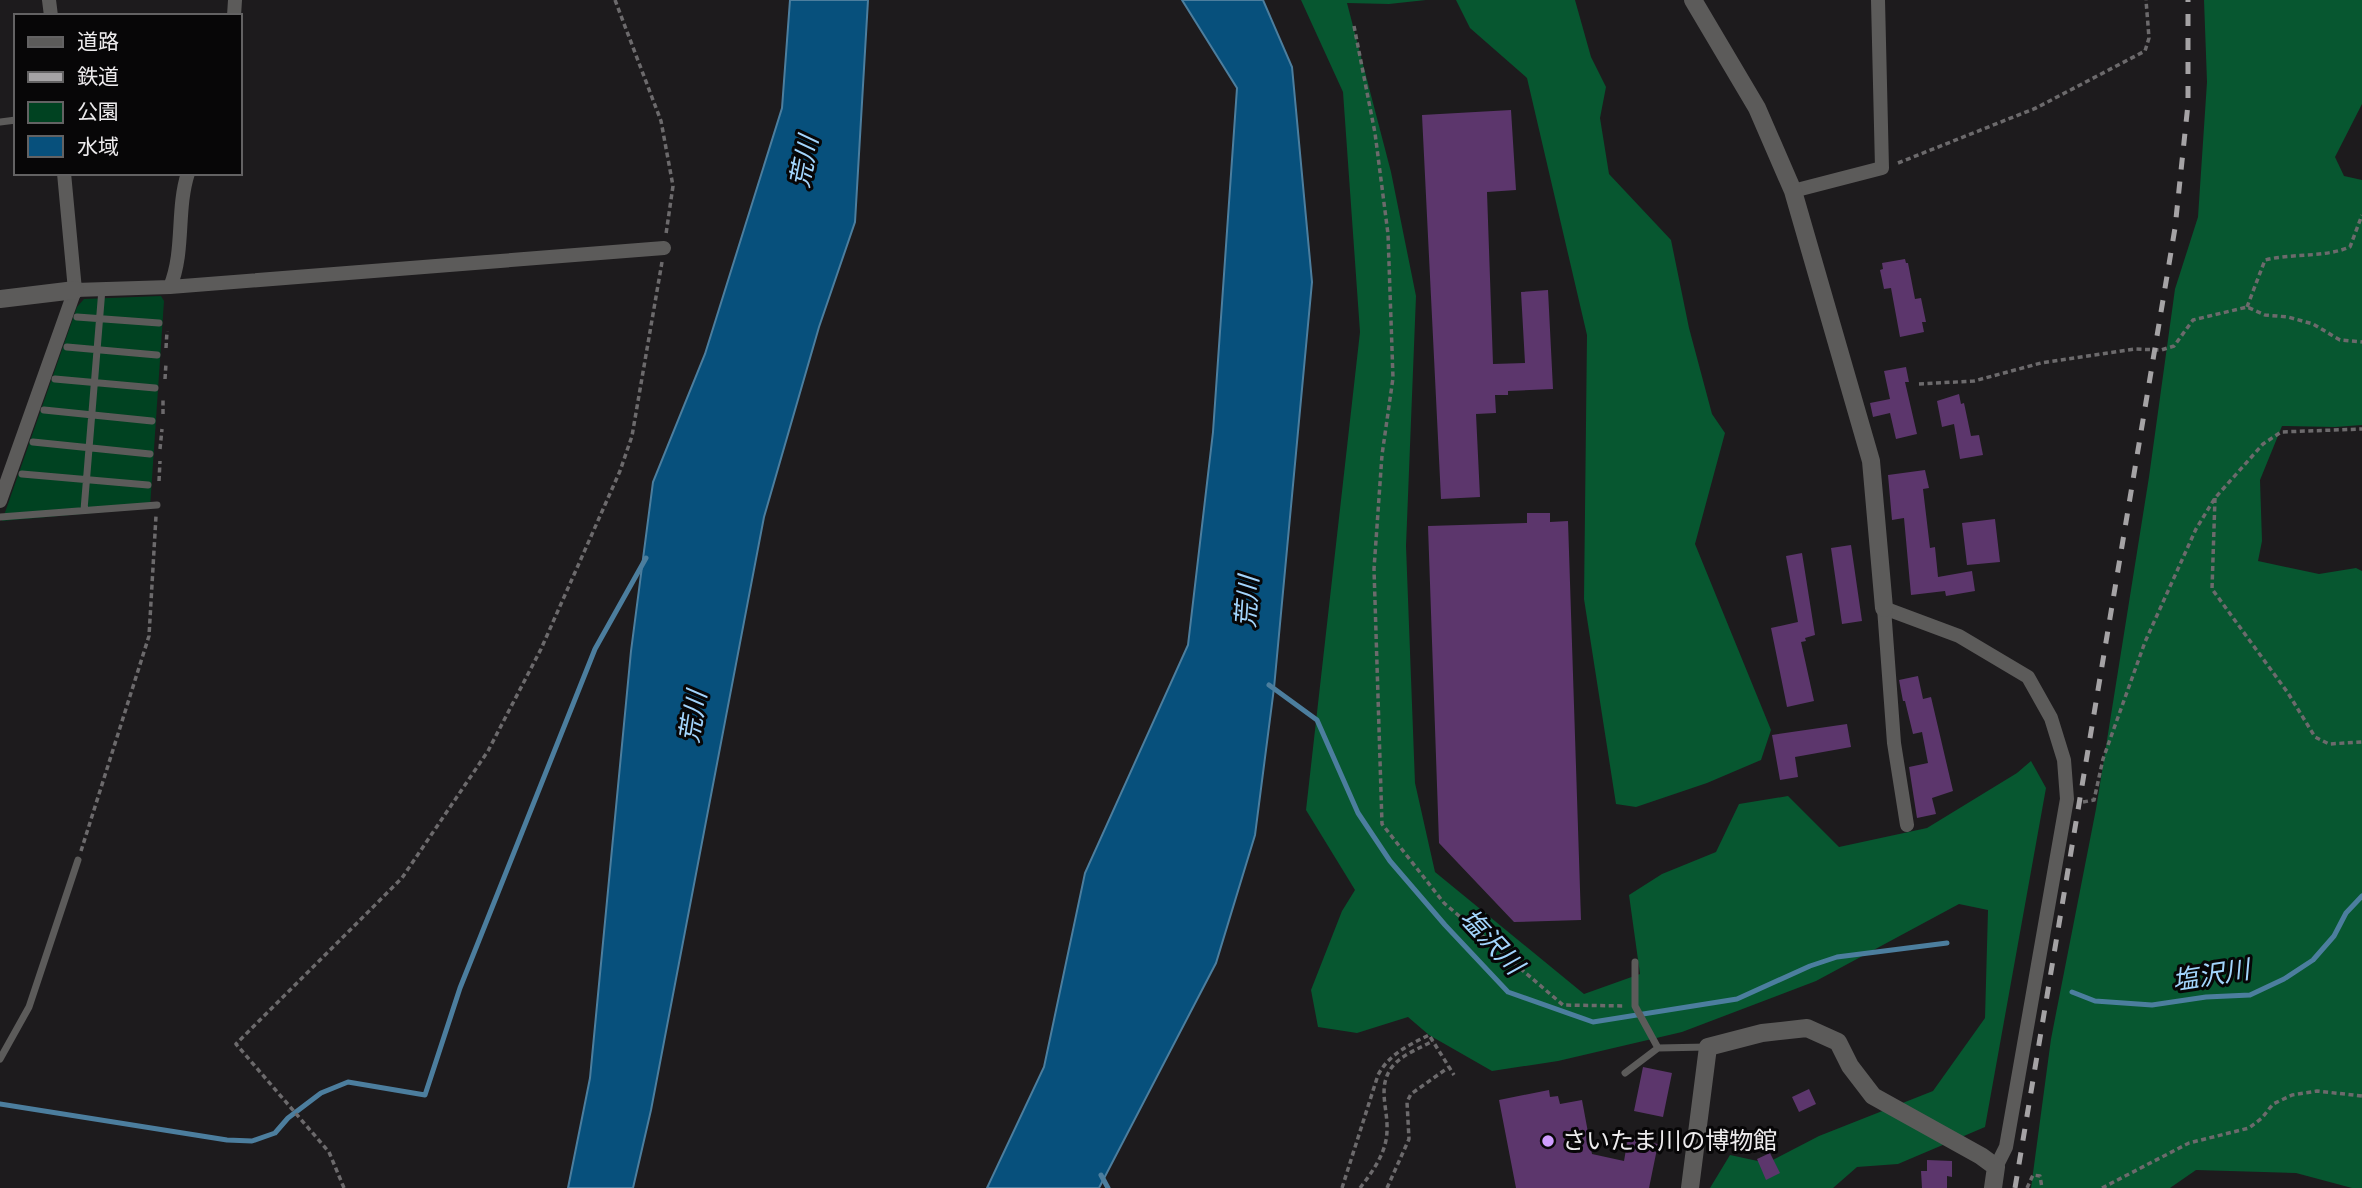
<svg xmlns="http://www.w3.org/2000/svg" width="2362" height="1188" font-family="Signika,'Noto Sans JP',sans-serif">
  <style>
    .green { fill: #004221 }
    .forest { fill: #075730 }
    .water { fill: #07507c; stroke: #4c7e9e; stroke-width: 2 }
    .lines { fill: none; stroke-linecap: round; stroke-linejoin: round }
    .stream { stroke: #4c7e9e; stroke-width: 5 }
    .building { fill: #5c366c }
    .path { stroke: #6c6a6c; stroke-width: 3.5; stroke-dasharray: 5 3.5; stroke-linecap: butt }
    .service { stroke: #5c5b5a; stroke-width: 7 }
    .minor { stroke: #5c5b5a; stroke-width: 14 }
    .tertiary { stroke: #5c5b5a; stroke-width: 18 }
    .rail { stroke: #a5a3a5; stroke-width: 5; stroke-dasharray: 12 12; stroke-linecap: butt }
    .poi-dot { fill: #d09dff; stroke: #070607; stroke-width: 2.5 }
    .labels { text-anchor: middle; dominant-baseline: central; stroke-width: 6; stroke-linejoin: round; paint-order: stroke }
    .poi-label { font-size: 24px; fill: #edebed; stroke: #070607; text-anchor: start }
    .water-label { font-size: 26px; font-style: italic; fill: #a3d5fd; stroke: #070607 }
  </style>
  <rect width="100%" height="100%" fill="#1d1b1d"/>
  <path class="green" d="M 161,296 L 164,301 L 150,508 L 2,521 L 77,307 L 84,299 Z"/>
  <path class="forest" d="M 1301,0 L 1426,0 L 1389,4 L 1347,3 L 1391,172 L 1416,296 L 1406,546 L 1415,783 L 1435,872 L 1584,994 L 1640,974 L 1629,895 L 1662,874 L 1716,852 L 1739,804 L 1788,796 L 1839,847 L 1927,828 L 2017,773 L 2031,761 L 2046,788 L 1985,1127 L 1898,1164 L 1857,1167 L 1833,1188 L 1710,1188 L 1730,1155 L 1767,1163 L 1819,1136 L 1933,1091 L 1985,1018 L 1988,910 L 1959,904 L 1816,981 L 1682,1032 L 1558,1061 L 1492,1071 L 1429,1035 L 1408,1017 L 1357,1033 L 1318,1027 L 1311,990 L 1342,911 L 1355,890 L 1306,810 L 1360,332 L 1343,92 Z
    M 1456,0 L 1575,0 L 1591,57 L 1606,87 L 1600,118 L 1609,174 L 1671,240 L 1689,328 L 1712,414 L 1725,433 L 1695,544 L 1771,730 L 1761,760 L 1707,783 L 1636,807 L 1616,804 L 1584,599 L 1587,335 L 1527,78 L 1470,28 Z
    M 2204,0 L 2362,0 L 2362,104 L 2335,157 L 2344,176 L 2362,180 L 2362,425 L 2335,427 L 2282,426 L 2260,480 L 2262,541 L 2258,561 L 2319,574 L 2356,568 L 2362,571 L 2362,1188 L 2352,1188 L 2296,1173 L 2196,1170 L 2170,1188 L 2031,1188 L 2051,1039 L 2096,809 L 2149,477 L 2175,289 L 2198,217 L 2207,82 Z"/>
  <path class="water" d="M 790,0 L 868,0 L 855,222 L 819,327 L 764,517 L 651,1110 L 633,1188 L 568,1188 L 590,1078 L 631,651 L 653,482 L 705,354 L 782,108 Z
    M 1182,0 L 1263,0 L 1292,67 L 1312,282 L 1274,688 L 1255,835 L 1216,963 L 1099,1188 L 987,1188 L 1044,1067 L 1085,873 L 1188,645 L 1213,432 L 1237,88 Z"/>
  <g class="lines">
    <path class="stream" d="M 1269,685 L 1317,720 L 1358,813 L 1390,861 L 1445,925 L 1508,992 L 1593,1022 L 1737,999 L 1810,966 L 1837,957 L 1947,943
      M 2072,992 L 2095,1001 L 2152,1005 L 2206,997 L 2250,995 L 2284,979 L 2313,960 L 2334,936 L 2346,913 L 2362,896
      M 0,1104 L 227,1140 L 252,1141 L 275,1133 L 288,1118 L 321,1093 L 348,1082 L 425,1095 L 460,988 L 595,649 L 646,558
      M 1101,1175 L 1108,1188"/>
  </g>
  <path class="building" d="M 1511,110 L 1516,190 L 1487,192 L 1493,364 L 1525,363 L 1521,292 L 1548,290 L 1553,389 L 1508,391 L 1508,395 L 1495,395 L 1496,413 L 1476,414 L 1480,497 L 1441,499 L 1422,115 Z
    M 1905,259 L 1906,263 L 1908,263 L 1915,299 L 1921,298 L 1926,322 L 1922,322 L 1924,332 L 1900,337 L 1891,288 L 1884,289 L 1880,270 L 1883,269 L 1882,263 Z
    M 1906,367 L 1909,382 L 1905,382 L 1917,434 L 1896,439 L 1890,413 L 1873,417 L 1870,403 L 1890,399 L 1884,371 Z
    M 1959,394 L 1961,404 L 1964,403 L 1971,436 L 1979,435 L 1983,455 L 1960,459 L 1954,424 L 1942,427 L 1937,401 Z
    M 1925,470 L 1929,488 L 1923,489 L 1930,548 L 1935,547 L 1938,577 L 1972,571 L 1975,591 L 1946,596 L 1945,591 L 1911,595 L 1904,518 L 1892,520 L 1888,475 Z
    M 1527,513 L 1550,513 L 1550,522 L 1568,521 L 1581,920 L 1514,922 L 1439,843 L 1428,526 L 1527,523 Z
    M 1995,519 L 2000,562 L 1967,565 L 1962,523 Z
    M 1851,545 L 1862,621 L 1842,624 L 1831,548 Z
    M 1802,553 L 1815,635 L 1805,638 L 1806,641 L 1801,642 L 1814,701 L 1787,707 L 1771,628 L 1798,622 L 1786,556 Z
    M 1918,676 L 1923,699 L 1931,697 L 1953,791 L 1932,798 L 1936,814 L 1917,818 L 1909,767 L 1928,763 L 1922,732 L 1913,734 L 1905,701 L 1903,701 L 1899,680 Z
    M 1847,724 L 1851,747 L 1795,757 L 1798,777 L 1780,780 L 1772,735 Z
    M 1643,1067 L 1672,1073 L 1663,1117 L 1634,1111 Z
    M 1809,1089 L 1816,1104 L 1799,1112 L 1792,1097 Z
    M 1549,1090 L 1550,1097 L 1558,1096 L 1560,1104 L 1582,1100 L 1592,1154 L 1624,1161 L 1628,1138 L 1658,1144 L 1649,1188 L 1516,1188 L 1499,1100 Z
    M 1770,1153 L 1780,1173 L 1766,1180 L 1757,1159 Z
    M 1927,1160 L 1952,1161 L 1952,1177 L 1947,1176 L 1947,1188 L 1922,1188 L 1921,1171 L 1927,1171 Z"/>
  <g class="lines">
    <path class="path" d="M 615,0 L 661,121 L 673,186 L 666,234
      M 1354,26 L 1375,133 L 1388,234 L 1393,378 L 1382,455 L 1374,569 L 1382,824 L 1444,903 L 1563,1005 L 1625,1006
      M 1898,163 L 2036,108 L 2145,51 L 2149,38 L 2146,0
      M 2247,307 L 2265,260 C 2293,253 2323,258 2350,247 L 2362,215
      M 166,348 L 167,331
      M 165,379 L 166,363
      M 1919,384 L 1974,381 L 2041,363 L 2135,349 L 2161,350 L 2174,346 L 2193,320 L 2247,307 L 2265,315 L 2288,317 L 2313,324 L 2340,340 L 2362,342
      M 163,414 L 163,398
      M 160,449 L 162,429
      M 159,481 L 160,461
      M 2215,498 L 2212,589 L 2288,693 L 2315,737 L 2329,744 L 2362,742
      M 2083,802 L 2094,800 L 2103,759 L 2145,642 L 2196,529 L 2215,498 L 2263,444 L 2281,432 L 2362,429
      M 81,851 L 149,636 L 156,516
      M 344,1188 L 329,1152 L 236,1044 L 402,878 L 488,751 L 541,649 L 620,471 L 632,436 L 662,262
      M 1342,1188 L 1378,1075 C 1389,1054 1409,1045 1429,1035 L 1454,1075
      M 1360,1188 C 1373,1171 1387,1152 1387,1130 C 1388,1108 1377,1087 1392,1067 C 1401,1055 1420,1048 1433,1041
      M 1387,1188 L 1409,1139 L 1407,1102 L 1411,1094 L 1449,1067
      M 2027,1188 L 2033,1175 L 2040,1176 L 2042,1188
      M 2102,1188 L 2189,1143 L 2249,1128 L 2262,1118 L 2273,1104 L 2292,1095 L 2317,1091 L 2362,1096"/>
    <path class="service" d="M 0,122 L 16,120
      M 77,317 L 159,323
      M 67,347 L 157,355
      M 55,379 L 155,388
      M 44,410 L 152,421
      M 33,442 L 150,454
      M 22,474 L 148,485
      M 84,510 L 102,289
      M 0,517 L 157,505
      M 1635,962 L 1635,1006 L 1658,1048
      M 0,1059 L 29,1007 L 78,860
      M 1625,1073 L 1658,1048 L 1707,1047"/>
    <path class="minor" d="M 49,0 L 51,16
      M 234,16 L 235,0
      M 1793,191 L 1882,168 L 1878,0
      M 170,287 C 185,251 176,210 188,173
      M 75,290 L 170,287 L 664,248
      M 0,501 L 75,290 L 64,173
      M 1907,825 L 1894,743 L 1884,608 L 1959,636 L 2028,677 L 2051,718 L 2064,760 L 2067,799 L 2006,1147 L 1996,1167"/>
    <path class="tertiary" d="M 1693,0 L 1757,108 L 1793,191 L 1871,461 L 1884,608
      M 0,299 L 75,290
      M 1690,1188 L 1708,1047 L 1762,1033 L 1807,1028 L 1838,1042 L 1850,1066 L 1873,1096 L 1981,1156 L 1996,1167 L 1993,1188"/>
    <path class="rail" d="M 2015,1188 L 2175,228 L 2188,104 L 2188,0"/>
  </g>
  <circle class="poi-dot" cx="1548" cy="1141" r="7"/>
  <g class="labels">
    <g class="poi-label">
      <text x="1562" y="1141">さいたま川の博物館</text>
    </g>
    <g class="water-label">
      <text transform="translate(805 162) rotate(-79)">荒川</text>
      <text transform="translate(1248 602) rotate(-86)">荒川</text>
      <text transform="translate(694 717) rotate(-81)">荒川</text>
      <text transform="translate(1491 942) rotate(47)">塩沢川</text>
      <text transform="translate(2211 976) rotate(-9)">塩沢川</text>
    </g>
  </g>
  <rect x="14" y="14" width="228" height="161" fill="#070607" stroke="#636263" stroke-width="2"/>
  <rect x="28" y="37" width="35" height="10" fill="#5c5b5a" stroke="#636263" stroke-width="2"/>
  <text x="77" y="49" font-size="21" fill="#edebed">道路</text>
  <rect x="28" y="72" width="35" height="10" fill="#a5a3a5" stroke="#636263" stroke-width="2"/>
  <text x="77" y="84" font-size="21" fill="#edebed">鉄道</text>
  <rect x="28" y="102" width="35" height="21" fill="#004221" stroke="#636263" stroke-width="2"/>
  <text x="77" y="119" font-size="21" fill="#edebed">公園</text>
  <rect x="28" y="136" width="35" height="21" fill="#07507c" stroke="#636263" stroke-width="2"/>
  <text x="77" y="154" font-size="21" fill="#edebed">水域</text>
</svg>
